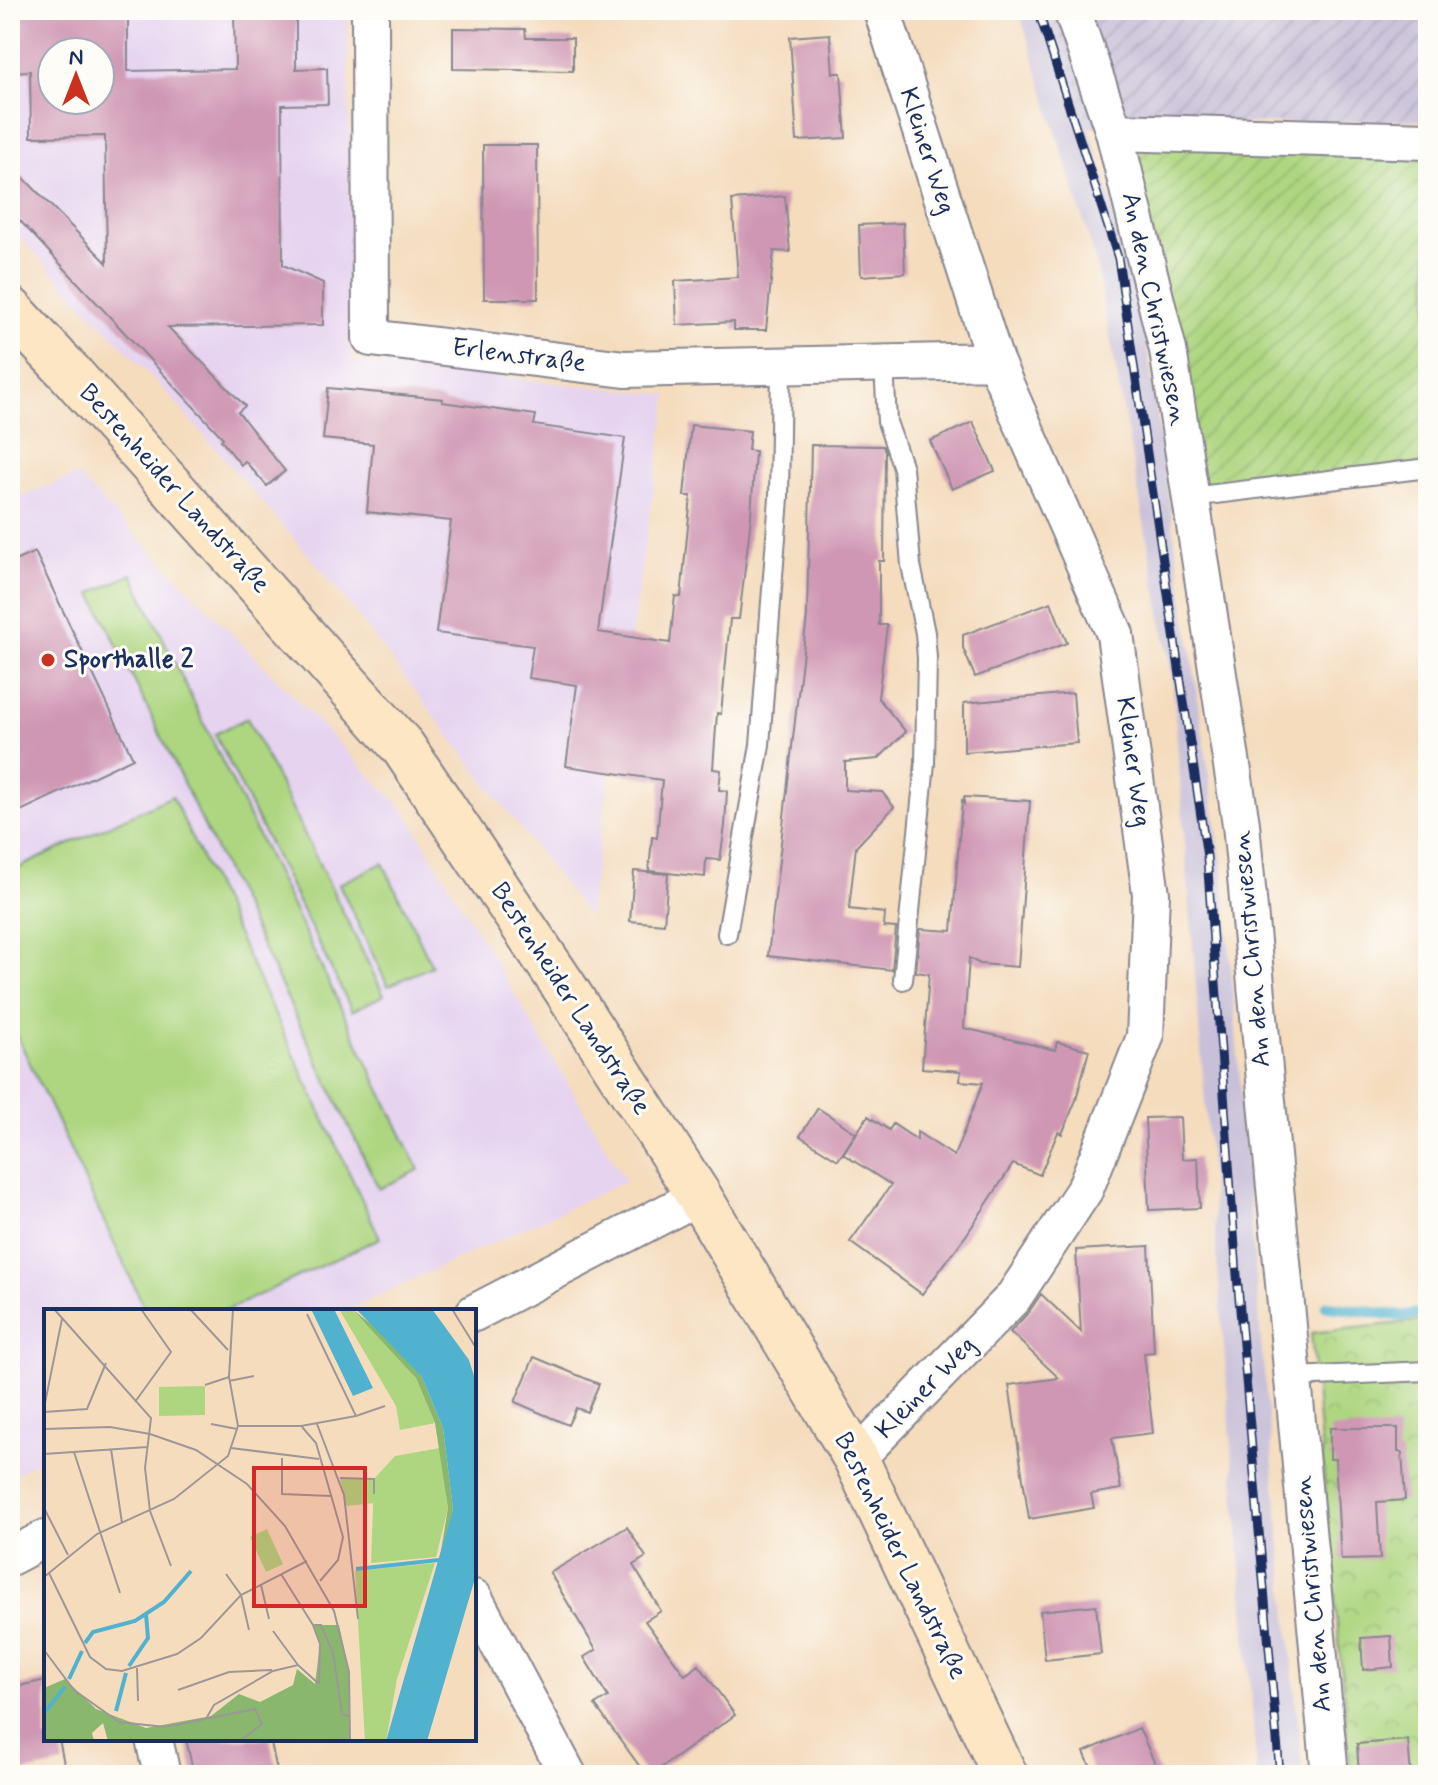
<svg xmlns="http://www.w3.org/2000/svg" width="1438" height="1785" font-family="Mynerve,sans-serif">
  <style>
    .built { fill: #e6d3f0; fill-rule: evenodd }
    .industrial { fill: url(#industrial-furrows) }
    .railway { fill: #c8c0d8 }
    .grass { fill: #aed680; stroke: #64826f; stroke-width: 2 }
    .park { fill: url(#park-crowns); stroke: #64826f; stroke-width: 2 }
    .garden { fill: url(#garden-furrows); stroke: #64826f; stroke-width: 2 }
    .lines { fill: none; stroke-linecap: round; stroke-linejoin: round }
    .stream { stroke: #51b2cf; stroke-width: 11 }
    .building { fill: #cf97b3; fill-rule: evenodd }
    .lane-casing { stroke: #88868e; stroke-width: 22 }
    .street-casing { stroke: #88868e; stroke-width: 40 }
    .secondary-casing { stroke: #88868e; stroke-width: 48 }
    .lane { stroke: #fff; stroke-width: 18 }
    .street { stroke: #fff; stroke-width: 36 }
    .secondary { stroke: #fce6c4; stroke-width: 44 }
    .rail-casing { stroke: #1b2f5e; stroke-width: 9 }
    .rail { stroke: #fdfcf7; stroke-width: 6; stroke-dasharray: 18; stroke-linecap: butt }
    .poi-dot { fill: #c8321e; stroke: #fdfcf7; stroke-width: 3 }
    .labels { text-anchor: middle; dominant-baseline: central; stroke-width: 6; stroke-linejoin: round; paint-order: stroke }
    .street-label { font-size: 26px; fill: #1b2f5e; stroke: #fdfcf7 }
    .poi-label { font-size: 26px; font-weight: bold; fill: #1b2f5e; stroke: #fdfcf7; text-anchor: start }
    .inset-river { fill: none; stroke: #51b2cf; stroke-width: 4 }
    .inset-road { fill: none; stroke: #9d9797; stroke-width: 2 }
    .view { fill: #d62828; fill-opacity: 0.15; stroke: #d62828; stroke-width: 4 }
    .inset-edge { fill: none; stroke: #1b2f5e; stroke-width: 4 }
  </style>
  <defs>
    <pattern id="industrial-furrows" width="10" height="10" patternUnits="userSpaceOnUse" patternTransform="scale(2)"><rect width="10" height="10" fill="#c8c0d8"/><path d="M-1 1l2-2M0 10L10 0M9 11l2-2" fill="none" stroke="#aba5bc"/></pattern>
    <pattern id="park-crowns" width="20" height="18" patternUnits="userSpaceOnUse" patternTransform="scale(2)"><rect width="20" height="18" fill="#aed680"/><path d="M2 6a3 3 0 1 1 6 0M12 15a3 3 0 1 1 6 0" fill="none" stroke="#95b871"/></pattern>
    <pattern id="garden-furrows" width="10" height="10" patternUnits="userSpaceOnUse" patternTransform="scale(2)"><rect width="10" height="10" fill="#aed680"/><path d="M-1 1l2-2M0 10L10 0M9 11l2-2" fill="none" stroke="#95b871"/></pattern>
  </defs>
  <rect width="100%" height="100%" fill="#fdfcf7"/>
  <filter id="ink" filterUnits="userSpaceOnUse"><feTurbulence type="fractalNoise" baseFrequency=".0125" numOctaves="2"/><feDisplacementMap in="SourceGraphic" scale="16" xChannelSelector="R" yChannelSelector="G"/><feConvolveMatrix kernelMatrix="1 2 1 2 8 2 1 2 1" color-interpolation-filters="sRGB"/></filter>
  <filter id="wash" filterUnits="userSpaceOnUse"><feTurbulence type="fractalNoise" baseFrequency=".006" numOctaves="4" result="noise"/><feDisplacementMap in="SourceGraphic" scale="32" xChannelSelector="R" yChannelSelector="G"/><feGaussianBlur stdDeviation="1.8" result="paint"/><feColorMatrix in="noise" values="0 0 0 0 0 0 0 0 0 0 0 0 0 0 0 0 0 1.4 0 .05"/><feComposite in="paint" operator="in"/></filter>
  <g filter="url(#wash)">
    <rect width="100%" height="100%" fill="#f4dcbd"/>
    <path class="built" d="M 10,10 L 348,10 L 351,361 L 668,395 L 588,916 L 331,581 L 165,391 L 10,227 ZM 52,52 L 100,52 L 100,100 L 52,100 Z
      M 77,475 L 405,811 L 626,1181 L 345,1311 L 46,1311 L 46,1455 L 10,1478 L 10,501 Z"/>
    <path class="industrial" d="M 1049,10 L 1428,10 L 1428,120 L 1089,127 L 1069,63 Z"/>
    <path class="railway" d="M 1019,10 L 1048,10 L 1069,63 L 1128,253 L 1145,333 L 1223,871 L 1260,1331 L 1303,1775 L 1257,1775 L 1172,675 L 1096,262 Z"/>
    <path class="grass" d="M 132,574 L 419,1170 L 379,1189 L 92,593 Z
      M 247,718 L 384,995 L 352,1011 L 215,734 Z
      M 172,796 L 380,1238 L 225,1311 L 146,1311 L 10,1021 L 10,872 Z
      M 383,863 L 432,966 L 388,986 L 339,884 Z"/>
    <path class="park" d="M 1428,1320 L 1428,1775 L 1351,1775 L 1311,1333 Z"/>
    <path class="garden" d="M 1114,132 L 1428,141 L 1428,468 L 1191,497 Z"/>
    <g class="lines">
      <path class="stream" d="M 1326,1306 L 1401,1316 L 1428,1312"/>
    </g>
    <g id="blocks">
      <path class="building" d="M 10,10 L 128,10 L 128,71 L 235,69 L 234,10 L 296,10 L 296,69 L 327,68 L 328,104 L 282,105 L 283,265 L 323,283 L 323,325 L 168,327 L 245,406 L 238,412 L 285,471 L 267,486 L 245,461 L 241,465 L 221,440 L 223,438 L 10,210 L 10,164 L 107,263 L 105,136 L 31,137 L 30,71 L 10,72 ZM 52,52 L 100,52 L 100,100 L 52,100 Z
        M 453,28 L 525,29 L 526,38 L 573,38 L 573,71 L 453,69 Z
        M 830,34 L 833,73 L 841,73 L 846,138 L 797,141 L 790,37 Z
        M 483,145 L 537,145 L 538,299 L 484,299 Z
        M 785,196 L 790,252 L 774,251 L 766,330 L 734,330 L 734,322 L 677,325 L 675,281 L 738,277 L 732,200 Z
        M 903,223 L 905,273 L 861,276 L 859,225 Z
        M 328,388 L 443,399 L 442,402 L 536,415 L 534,425 L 625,438 L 598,632 L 670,643 L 675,596 L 681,597 L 691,496 L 684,496 L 691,425 L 750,431 L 748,450 L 755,451 L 751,517 L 739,619 L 730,619 L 721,714 L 717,713 L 713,769 L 721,770 L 719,790 L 727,791 L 725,826 L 720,860 L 706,859 L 705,877 L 649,871 L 652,837 L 657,838 L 662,780 L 566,766 L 577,685 L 528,678 L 533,646 L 436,633 L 451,521 L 367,512 L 373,444 L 323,439 Z
        M 973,422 L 995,471 L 952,489 L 930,441 Z
        M 811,445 L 883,446 L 885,452 L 884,561 L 879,561 L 879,625 L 887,625 L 878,698 L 906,732 L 878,759 L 845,762 L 845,790 L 882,792 L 894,807 L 856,847 L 849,909 L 885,913 L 884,927 L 896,928 L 892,970 L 768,956 L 807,616 Z
        M 35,552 L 133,758 L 10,816 L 10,563 Z
        M 1051,602 L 1067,643 L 975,677 L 963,648 L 963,635 Z
        M 1073,693 L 1077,743 L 964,752 L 964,703 Z
        M 964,797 L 1030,801 L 1018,967 L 980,964 L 969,958 L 964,1028 L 1055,1050 L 1057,1042 L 1089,1050 L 1076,1100 L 1062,1134 L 1058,1132 L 1040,1175 L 1013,1164 L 967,1234 L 922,1294 L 850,1242 L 891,1185 L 843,1154 L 868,1116 L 889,1130 L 893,1124 L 917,1140 L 917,1132 L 954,1156 L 983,1083 L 960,1081 L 961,1071 L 922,1068 L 929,974 L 916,972 L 920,929 L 952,931 L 962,801 L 964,804 Z
        M 634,871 L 668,874 L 664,924 L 630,921 Z
        M 818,1108 L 856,1133 L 838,1160 L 800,1136 Z
        M 1180,1117 L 1182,1159 L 1198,1158 L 1200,1208 L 1149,1210 L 1145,1118 Z
        M 1149,1246 L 1154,1352 L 1144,1353 L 1153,1433 L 1112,1438 L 1121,1489 L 1091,1494 L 1094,1508 L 1029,1519 L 1009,1385 L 1059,1378 L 1010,1332 L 1028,1313 L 1041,1294 L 1081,1332 L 1076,1250 Z
        M 534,1357 L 599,1384 L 587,1412 L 576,1408 L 568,1425 L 515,1402 Z
        M 1330,1428 L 1398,1428 L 1398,1452 L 1402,1452 L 1405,1500 L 1377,1502 L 1380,1559 L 1341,1560 L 1335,1459 L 1330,1459 Z
        M 627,1527 L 646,1557 L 633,1565 L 661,1611 L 645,1621 L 685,1675 L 699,1665 L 735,1715 L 651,1775 L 646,1775 L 595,1705 L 608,1697 L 584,1657 L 596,1650 L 550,1573 Z
        M 1096,1605 L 1101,1654 L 1045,1660 L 1040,1611 Z
        M 1391,1636 L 1393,1667 L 1363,1670 L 1361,1638 Z
        M 46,1680 L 46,1739 L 59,1739 L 64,1764 L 10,1775 L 10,1688 Z
        M 1139,1728 L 1160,1775 L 1094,1775 L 1084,1752 Z
        M 186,1739 L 270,1739 L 278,1775 L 194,1775 Z
        M 1408,1740 L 1411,1775 L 1359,1775 L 1357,1744 Z"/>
    </g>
  </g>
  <g filter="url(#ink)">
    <use href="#blocks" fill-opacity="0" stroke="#88868e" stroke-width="2"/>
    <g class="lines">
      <defs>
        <path id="lane" d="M 884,364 L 887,422 L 903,468 L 911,565 L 925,633 L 927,658 L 925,763 L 903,980
          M 1191,497 L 1428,468
          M 727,934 L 760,745 L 779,498 L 781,366
          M 1293,1377 L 1428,1371"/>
        <path id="street" d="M 370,10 L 371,338 L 625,369 L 995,361
          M 1072,10 L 1114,132 L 1168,350 L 1241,824 L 1330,1775
          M 1114,132 L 1428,141
          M 474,1313 L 699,1196
          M 856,1459 L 1013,1298 L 1085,1189 L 1145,1037 L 1151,894 L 1115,634 L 995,361 L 882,10
          M 10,1557 L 46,1538
          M 474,1598 L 568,1775
          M 154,1739 L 162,1775"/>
        <path id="secondary" d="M 10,309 L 70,373 L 403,747 L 565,988 L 699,1196 L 856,1459 L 1005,1775"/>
      </defs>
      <use href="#lane" class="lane-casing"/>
      <use href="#street" class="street-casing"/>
      <use href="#secondary" class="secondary-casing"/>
      <use href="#lane" class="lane"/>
      <use href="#street" class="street"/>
      <use href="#secondary" class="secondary"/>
      <defs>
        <path id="rail" d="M 1038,10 L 1118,258 L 1207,857 L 1237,1275 L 1280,1775"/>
      </defs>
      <use href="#rail" class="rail-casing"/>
      <use href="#rail" class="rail"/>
    </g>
  </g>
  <circle class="poi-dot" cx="48" cy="660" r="8"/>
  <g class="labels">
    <g class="street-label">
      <text transform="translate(927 151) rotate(72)">Kleiner Weg</text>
      <text transform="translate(1154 309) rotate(78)">An den Christwiesen</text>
      <text transform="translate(519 356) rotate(7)">Erlenstraße</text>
      <text transform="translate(174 489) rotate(48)">Bestenheider Landstraße</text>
      <text transform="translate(1133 762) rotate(82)">Kleiner Weg</text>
      <text transform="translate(1252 949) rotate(-95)">An den Christwiesen</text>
      <text transform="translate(570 999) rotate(57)">Bestenheider Landstraße</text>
      <text transform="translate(926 1388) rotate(-46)">Kleiner Weg</text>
      <text transform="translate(900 1556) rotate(64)">Bestenheider Landstraße</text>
      <text transform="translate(1313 1594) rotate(-95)">An den Christwiesen</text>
    </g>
    <g class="poi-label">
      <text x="64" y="660">Sporthalle 2</text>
    </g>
  </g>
  <g transform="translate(44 1309)">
    <rect width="432" height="432" fill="#f4dcbd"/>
    <path d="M 295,0 L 307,0 L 344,36 L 372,69 L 391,114 L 356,121 L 352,97 ZM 161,77 L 161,106 L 115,107 L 115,78 ZM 396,139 L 404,199 L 392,248 L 327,254 L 330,170 L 351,147 ZM 223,220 L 239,255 L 222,263 L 206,228 Z" fill="#aed680"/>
    <path d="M 308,0 L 341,26 L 378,68 L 399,119 L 409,200 L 396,248 L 404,199 L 391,114 L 372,69 ZM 269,316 L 295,316 L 305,363 L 306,432 L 64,432 L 59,414 L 48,424 L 50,432 L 0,432 L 0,379 L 21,370 L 52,400 L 102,419 L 167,407 L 195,385 L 216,393 L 249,376 L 253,360 L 271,375 L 276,335 Z" fill="#8ab76e"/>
    <path d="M 391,254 L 353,370 L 342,432 L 321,432 L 311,262 Z" fill="#aed680"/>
    <path d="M 296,169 L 330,170 L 330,194 L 302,197 Z" fill="#aed680"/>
    <path d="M 267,0 L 290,0 L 329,79 L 309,87 ZM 312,0 L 388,0 L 425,51 L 432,73 L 432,266 L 383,432 L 342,432 L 409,200 L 399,119 L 378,68 Z" fill="#51b2cf"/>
    <path class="inset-river" d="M 312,260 L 395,251M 41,334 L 49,323 L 91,312 L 120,293 L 147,262M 85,357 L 104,329 L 102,305M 25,370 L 38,342M 72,402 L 82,364M 0,404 L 21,378"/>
    <path class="inset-road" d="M 10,0 L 107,109 L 101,159 L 106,202 L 127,257M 146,0 L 184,41M 408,0 L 432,39M 185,72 L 210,67M 161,76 L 185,68M 91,93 L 127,43 L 97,0M 0,99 L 18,10M 0,103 L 43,100 L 62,54M 312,107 L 341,97M 167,115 L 193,120M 273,115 L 300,186 L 314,310M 194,117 L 257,117 L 312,107 L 263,5M 258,118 L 272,134 L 299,228 L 294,251 L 276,272M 0,120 L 66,118 L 106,125 L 152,141 L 203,175 L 241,217 L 290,302 L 305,363 L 306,432M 187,139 L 275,150M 67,140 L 78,214M 30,143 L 76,284M 0,145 L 103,138M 238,149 L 238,185 L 287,187M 296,169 L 330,170 L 330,185M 0,199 L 24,246M 5,264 L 46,348 L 62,360 L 78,362 L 133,345 L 157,329 L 197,286 L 263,252M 182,265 L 197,286 L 205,321M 237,265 L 269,316M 0,268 L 53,225 L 130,190 L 184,147 L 194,117 L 185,68 L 189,0M 217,276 L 225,310M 229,322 L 254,356M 0,341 L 30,381 L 75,413 L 121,418 L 211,400 L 218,415 L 196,432M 93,359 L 94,392M 275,375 L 276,335 L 269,316 L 277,316 L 289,344 L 298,405 L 306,408M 134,381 L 185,363 L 228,361M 163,408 L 170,396 L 229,362 L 254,356 L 275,375"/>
    <path class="view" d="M 210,159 L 321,159 L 321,297 L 210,297 Z"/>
    <rect width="432" height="432" class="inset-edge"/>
  </g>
  <rect width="1438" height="1785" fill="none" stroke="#fdfcf7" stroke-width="40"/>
  <g transform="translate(76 76)"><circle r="38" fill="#fdfcf7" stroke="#a3aaba" stroke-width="2"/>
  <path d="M0-6L14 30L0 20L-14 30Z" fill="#c8321e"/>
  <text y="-12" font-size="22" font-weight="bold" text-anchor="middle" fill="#1b2f5e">N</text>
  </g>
</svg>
